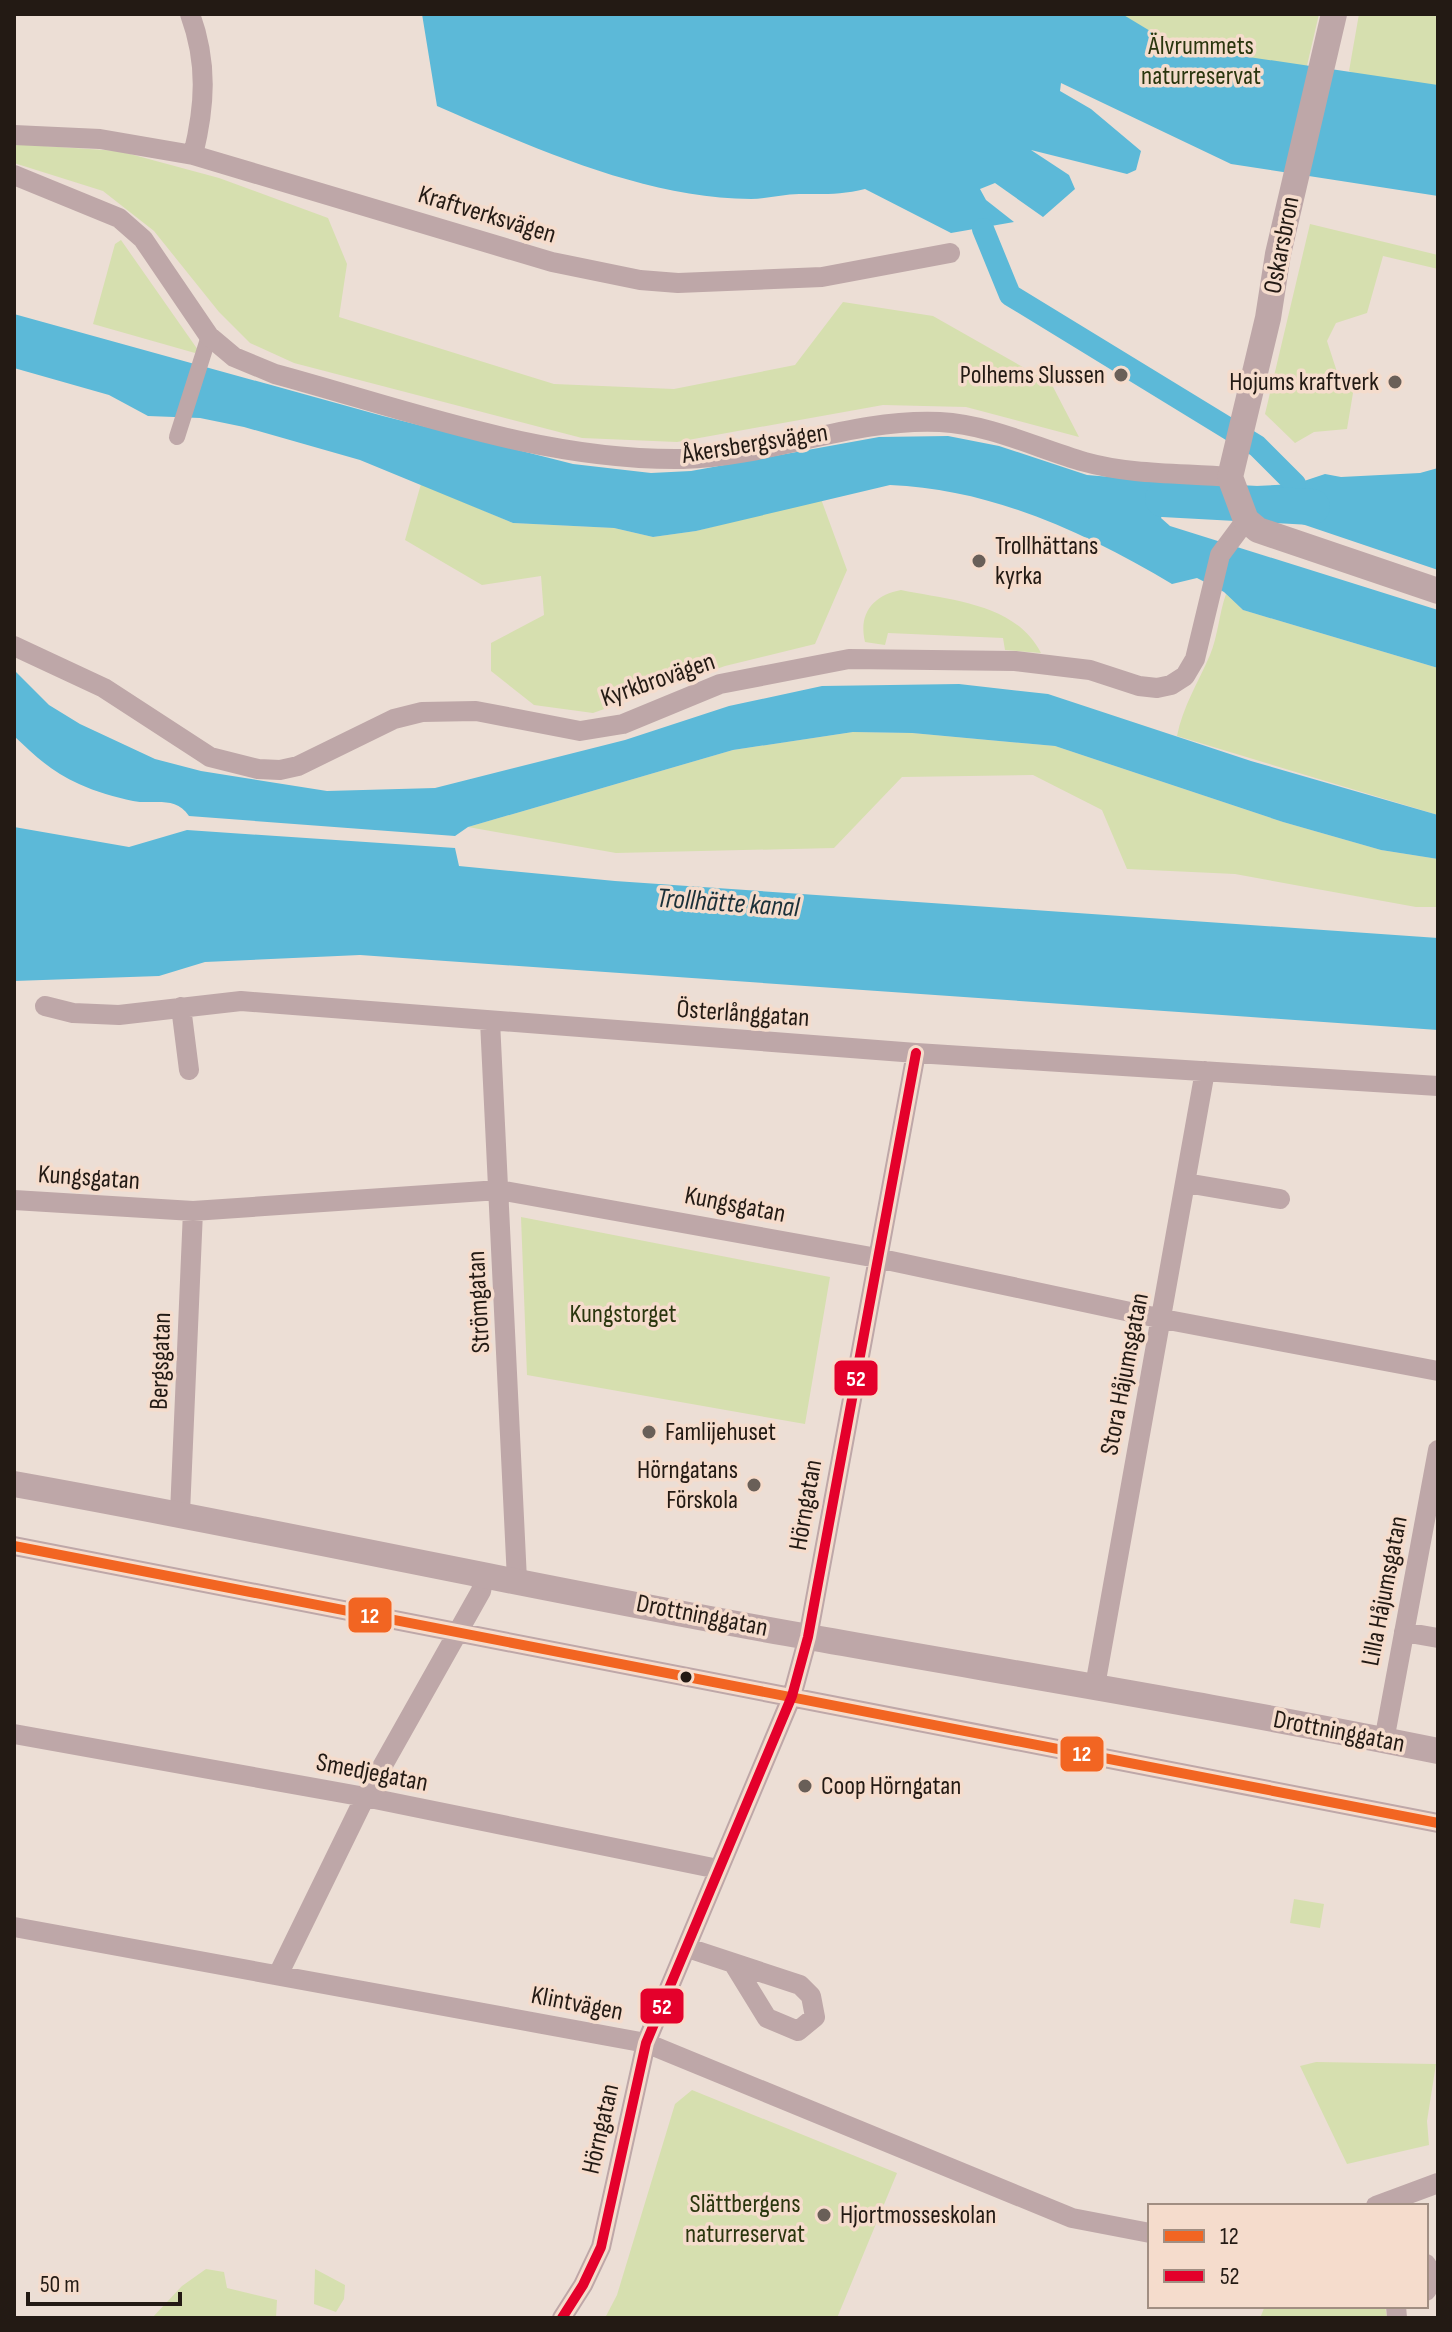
<svg xmlns="http://www.w3.org/2000/svg" width="1452" height="2332" font-family="'Sofia Sans Condensed',sans-serif">
  <style>
    .green { fill: #d6dfaf }
    .water { fill: #5cb9d8 }
    .lines { fill: none; stroke-linecap: round; stroke-linejoin: round }
    .canal { stroke: #5cb9d8; stroke-width: 22 }
    .river { stroke: #5cb9d8; stroke-width: 36 }
    .pedestrian { stroke: #bea7a8; stroke-width: 16 }
    .minor { stroke: #bea7a8; stroke-width: 20 }
    .tertiary { stroke: #bea7a8; stroke-width: 26 }
    .bus-1-casing { stroke: #f5dccc; stroke-width: 16 }
    .bus-2-casing { stroke: #f5dccc; stroke-width: 16 }
    .bus-1 { stroke: #f26522; stroke-width: 10 }
    .bus-2 { stroke: #e4002b; stroke-width: 10 }
    .poi-dot { fill: #695f58; stroke: #f5dccc; stroke-width: 3 }
    .bus-dot { fill: #231a14; stroke: #f5dccc; stroke-width: 3 }
    .labels { text-anchor: middle; dominant-baseline: central; stroke-width: 7; stroke-linejoin: round; paint-order: stroke }
    .park-label { font-size: 26px; fill: #2a360e; stroke: #f5dccc }
    .street-label { font-size: 26px; fill: #231a14; stroke: #f5dccc }
    .poi-label { font-size: 26px; fill: #231a14; stroke: #f5dccc; text-anchor: start }
    .water-label { font-size: 28px; font-style: italic; fill: #1b3039; stroke: #f5dccc }
    .line-badge { stroke: #f5dccc; stroke-width: 3 }
    .badge-label { font-size: 22px; text-anchor: middle; font-weight: bold; fill: #fff }
  </style>
  <rect width="100%" height="100%" fill="#ecded5"/>
  <path class="green" d="M 1038,14 L 1319,14 L 1295,117 Z
    M 1359,14 L 1438,14 L 1438,120 L 1349,71 Z
    M 14,144 L 119,151 L 219,178 L 328,218 L 347,264 L 339,317 L 554,384 L 674,389 L 795,365 L 843,302 L 933,316 L 1051,383 L 1079,437 L 966,407 L 883,405 L 677,442 L 582,438 L 294,363 L 250,343 L 219,312 L 154,231 L 103,191 L 14,163 Z
    M 1310,224 L 1438,255 L 1438,269 L 1383,256 L 1367,313 L 1336,323 L 1327,341 L 1338,375 L 1355,381 L 1347,429 L 1314,432 L 1295,443 L 1265,414 Z
    M 121,240 L 198,350 L 195,353 L 93,324 L 115,244 Z
    M 421,484 L 513,523 L 614,528 L 653,537 L 696,531 L 821,499 L 847,570 L 815,644 L 725,666 L 593,713 L 534,705 L 491,671 L 491,643 L 544,615 L 541,576 L 482,585 L 405,540 Z
    M 901,590 C 949,600 1016,603 1041,653 L 1005,650 L 1003,638 L 888,633 L 885,645 L 865,642 C 858,613 874,595 901,590 Z
    M 1226,594 L 1243,610 L 1438,668 L 1438,815 L 1177,736 C 1183,706 1198,683 1210,655 C 1218,636 1219,614 1226,594 Z
    M 853,732 L 912,733 L 1055,746 L 1283,822 L 1381,850 L 1438,859 L 1438,907 L 1416,907 L 1235,874 L 1127,869 L 1102,810 L 1033,775 L 902,777 L 834,848 L 616,853 L 468,827 L 733,750 Z
    M 521,1217 L 830,1277 L 805,1424 L 527,1375 Z
    M 1294,1899 L 1324,1904 L 1320,1928 L 1290,1923 Z
    M 1316,2062 L 1436,2064 L 1427,2121 L 1429,2145 L 1347,2164 L 1300,2066 Z
    M 692,2090 L 897,2173 L 837,2318 L 605,2318 L 617,2295 L 675,2104 Z
    M 206,2269 L 224,2272 L 227,2288 L 277,2300 L 276,2318 L 152,2318 L 182,2286 Z
    M 315,2269 L 345,2285 L 344,2299 L 336,2312 L 314,2304 Z
    M 1265,2306 L 1385,2306 L 1387,2318 L 1260,2318 Z"/>
  <path class="water" d="M 422,14 L 1122,14 L 1175,46 L 1438,85 L 1438,196 L 1231,164 L 1061,83 L 1060,91 L 1091,109 L 1141,151 L 1136,170 L 1127,174 L 1031,150 L 1069,175 L 1075,189 L 1043,217 L 995,183 L 980,189 L 986,200 L 1014,222 L 951,233 L 865,189 C 841,195 823,194 799,194 C 783,194 767,199 751,199 C 643,198 534,148 437,106 Z
    M 14,314 L 383,416 L 573,464 L 651,473 L 691,471 L 879,437 L 948,436 L 999,446 L 1087,475 L 1193,484 L 1209,498 L 1211,518 L 1164,511 L 1161,518 L 1170,526 L 1438,610 L 1438,668 L 1243,610 L 1224,592 L 1197,578 L 1172,584 C 1086,533 992,489 890,485 L 696,531 L 653,537 L 614,528 L 513,523 L 360,460 L 244,427 L 200,418 L 148,416 L 109,395 L 14,368 Z
    M 1438,468 L 1438,570 L 1299,523 L 1293,507 L 1268,510 L 1260,500 L 1256,486 L 1295,484 L 1325,474 L 1341,477 L 1420,473 Z
    M 14,670 L 49,705 L 80,724 L 155,759 L 201,771 L 327,791 L 435,788 L 625,740 L 729,706 L 822,686 L 959,684 L 1048,694 L 1251,761 L 1438,815 L 1438,859 L 1381,850 L 1283,822 L 1055,746 L 912,733 L 853,732 L 733,750 L 468,827 L 455,836 L 189,816 C 175,795 153,805 133,801 C 115,797 96,792 79,784 C 53,773 34,755 14,736 Z
    M 14,827 L 129,847 L 187,830 L 455,848 L 459,866 L 615,881 L 1438,938 L 1438,1030 L 360,955 L 205,962 L 159,976 L 14,981 Z"/>
  <g class="lines">
    <path class="canal" d="M 983,229 L 1010,295 L 1257,446 L 1295,484"/>
    <path class="river" d="M 1163,499 L 1312,507"/>
    <path class="pedestrian" d="M 177,437 L 209,336"/>
    <path class="minor" d="M 190,14 C 208,63 205,106 193,155
      M 14,135 L 100,139 L 193,155 L 552,262 L 640,280 L 678,283 L 822,277 L 950,253
      M 14,175 L 119,218 L 143,239 L 209,336 L 234,357 L 275,374 C 408,410 543,461 683,459 C 770,457 851,418 940,422 C 992,425 1036,448 1085,462 C 1131,475 1183,473 1230,477
      M 14,646 L 104,688 L 210,757 L 258,769 L 280,770 L 298,766 L 394,719 L 422,712 L 476,711 L 580,731 L 623,724 L 720,684 L 849,659 L 1015,661 L 1090,670 L 1139,686 L 1157,688 L 1171,685 L 1185,676 L 1195,659 L 1220,555 L 1246,520
      M 45,1006 L 73,1013 L 119,1015 L 241,1001 L 916,1053 L 1438,1086
      M 181,1007 L 189,1070
      M 490,1021 L 517,1580
      M 1186,1183 L 1280,1199
      M 14,1200 L 193,1211 L 499,1190 L 877,1258 L 1163,1319 L 1438,1371
      M 180,1513 L 193,1211
      M 14,1546 L 1438,1823
      M 1404,1632 L 1438,1638
      M 1095,1686 L 1205,1071
      M 14,1734 L 365,1797 L 718,1869
      M 1384,1741 L 1438,1450
      M 14,1927 L 646,2043 L 1072,2218 L 1150,2233
      M 688,1948 L 800,1985 L 811,1996 L 815,2017 L 798,2031 L 767,2018 L 735,1966
      M 278,1975 L 365,1797 L 481,1591 L 485,1573
      M 1376,2206 L 1438,2183
      M 1426,2264 L 1434,2278 L 1426,2291
      M 1396,2306 L 1397,2318
      M 562,2318 L 583,2285 L 601,2247 L 646,2043 L 792,1696 L 808,1637 L 916,1053"/>
    <path class="tertiary" d="M 1334,14 L 1278,254 L 1268,318 L 1230,477 L 1246,520 L 1258,530 L 1438,591
      M 14,1484 C 272,1530 528,1587 786,1633 C 1004,1672 1222,1707 1438,1751"/>
    <defs>
      <path id="bus-1" d="M 14,1546 L 1438,1823"/>
      <path id="bus-2" d="M 562,2318 L 583,2285 L 601,2247 L 646,2043 L 792,1696 L 808,1637 L 916,1053"/>
    </defs>
    <use href="#bus-1" class="bus-1-casing"/>
    <use href="#bus-2" class="bus-2-casing"/>
    <use href="#bus-1" class="bus-1"/>
    <use href="#bus-2" class="bus-2"/>
  </g>
  <g class="poi-dot">
    <circle cx="1121" cy="375" r="8"/>
    <circle cx="1395" cy="382" r="8"/>
    <circle cx="979" cy="561" r="8"/>
    <circle cx="649" cy="1432" r="8"/>
    <circle cx="754" cy="1485" r="8"/>
    <circle cx="805" cy="1786" r="8"/>
    <circle cx="824" cy="2215" r="8"/>
  </g>
  <circle class="bus-dot" cx="686" cy="1677" r="7"/>
  <g class="labels">
    <g class="park-label">
      <text x="1201" y="46">Älvrummets<tspan x="1201" dy="30">naturreservat</tspan></text>
      <text x="623" y="1314">Kungstorget</text>
      <text x="745" y="2204">Slättbergens<tspan x="745" dy="30">naturreservat</tspan></text>
    </g>
    <g class="street-label">
      <text transform="translate(487 215) rotate(17)">Kraftverksvägen</text>
      <text transform="translate(1282 245) rotate(-79)">Oskarsbron</text>
      <text transform="translate(755 444) rotate(-9)">Åkersbergsvägen</text>
      <text transform="translate(658 680) rotate(-19)">Kyrkbrovägen</text>
      <text transform="translate(743 1014) rotate(4)">Österlånggatan</text>
      <text transform="translate(89 1178) rotate(4)">Kungsgatan</text>
      <text transform="translate(735 1205) rotate(11)">Kungsgatan</text>
      <text transform="translate(479 1302) rotate(-93)">Strömgatan</text>
      <text transform="translate(161 1361) rotate(-88)">Bergsgatan</text>
      <text transform="translate(1125 1374) rotate(-79)">Stora Håjumsgatan</text>
      <text transform="translate(806 1505) rotate(-80)">Hörngatan</text>
      <text transform="translate(1385 1591) rotate(-79)">Lilla Håjumsgatan</text>
      <text transform="translate(702 1616) rotate(11)">Drottninggatan</text>
      <text transform="translate(1339 1732) rotate(11)">Drottninggatan</text>
      <text transform="translate(372 1773) rotate(11)">Smedjegatan</text>
      <text transform="translate(577 2004) rotate(11)">Klintvägen</text>
      <text transform="translate(601 2129) rotate(-77)">Hörngatan</text>
    </g>
    <g class="poi-label">
      <text x="1105" y="375" text-anchor="end">Polhems Slussen</text>
      <text x="1379" y="382" text-anchor="end">Hojums kraftverk</text>
      <text x="995" y="546">Trollhättans<tspan x="995" dy="30">kyrka</tspan></text>
      <text x="665" y="1432">Famlijehuset</text>
      <text x="738" y="1470" text-anchor="end">Hörngatans<tspan x="738" dy="30">Förskola</tspan></text>
      <text x="821" y="1786">Coop Hörngatan</text>
      <text x="840" y="2215">Hjortmosseskolan</text>
    </g>
    <g class="water-label">
      <text transform="translate(728 903) rotate(4)">Trollhätte kanal</text>
    </g>
  </g>
  <g class="line-badge">
    <rect x="833" y="1359" width="46" height="38" rx="8" fill="#e4002b"/>
    <rect x="347" y="1596" width="46" height="38" rx="8" fill="#f26522"/>
    <rect x="1059" y="1735" width="46" height="38" rx="8" fill="#f26522"/>
    <rect x="639" y="1987" width="46" height="38" rx="8" fill="#e4002b"/>
  </g>
  <g class="badge-label">
    <text x="856" y="1386">52</text>
    <text x="370" y="1623">12</text>
    <text x="1082" y="1761">12</text>
    <text x="662" y="2014">52</text>
  </g>
  <rect width="1452" height="2332" fill="none" stroke="#231a14" stroke-width="32"/>
  <rect x="1148" y="2204" width="280" height="104" fill="#f5dccc" stroke="#a18e82" stroke-width="2"/>
  <rect x="1164" y="2230" width="40" height="12" fill="#f26522" stroke="#a18e82" stroke-width="2"/>
  <text x="1220" y="2244" font-size="24" fill="#231a14">12</text>
  <rect x="1164" y="2270" width="40" height="12" fill="#e4002b" stroke="#a18e82" stroke-width="2"/>
  <text x="1220" y="2284" font-size="24" fill="#231a14">52</text>
  <path d="M28 2292v12h152v-12" fill="none" stroke="#231a14" stroke-width="4"/>
  <text x="40" y="2292" font-size="24" fill="#231a14" stroke="#f5dccc" stroke-width="6" paint-order="stroke">50 m</text>
</svg>
